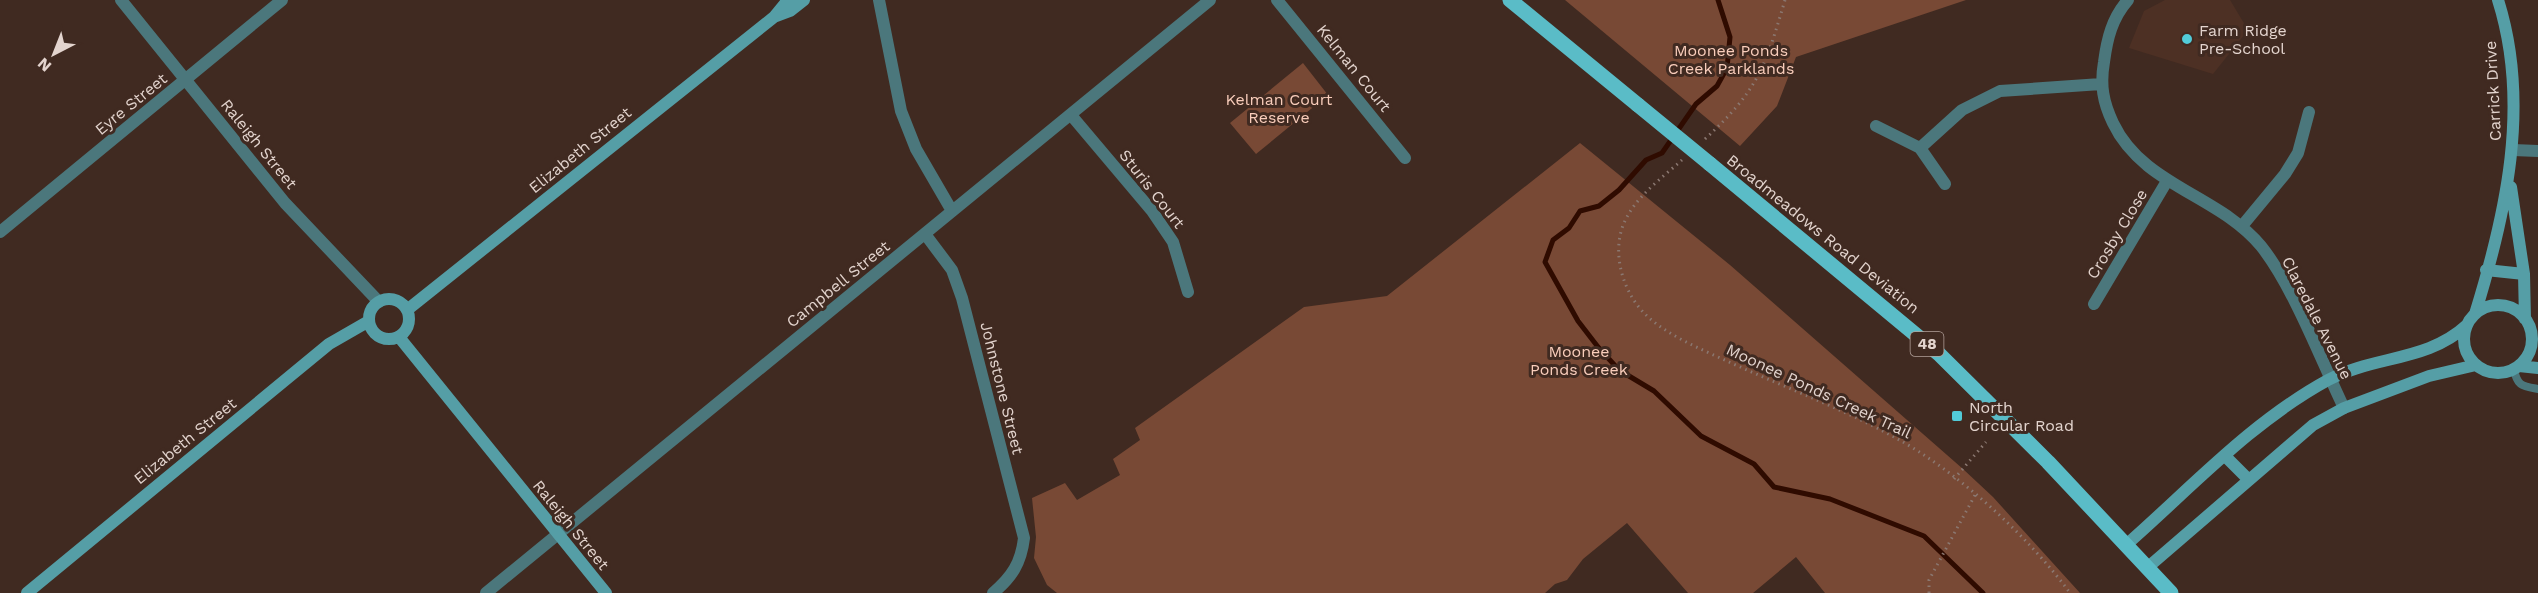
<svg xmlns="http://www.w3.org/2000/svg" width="2538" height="593" font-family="'Work Sans',sans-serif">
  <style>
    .built { fill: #4d3024 }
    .green { fill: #784935 }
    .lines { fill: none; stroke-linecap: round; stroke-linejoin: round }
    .stream { stroke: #2f0b00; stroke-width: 5 }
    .path { stroke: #8b7871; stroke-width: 3; stroke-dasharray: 1.5 4.5; stroke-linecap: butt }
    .lane { stroke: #4b777c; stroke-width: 8 }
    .street { stroke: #4b777c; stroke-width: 12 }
    .secondary { stroke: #559ea6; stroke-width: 12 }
    .primary { stroke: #5abcc7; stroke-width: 15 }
    .primary-bridge { stroke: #5abcc7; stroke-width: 15 }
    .poi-dot { fill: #52cbd8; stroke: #402a21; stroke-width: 2 }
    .labels { text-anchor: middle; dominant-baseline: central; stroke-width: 6; stroke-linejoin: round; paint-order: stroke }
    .shield { fill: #402a21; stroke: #b2a19a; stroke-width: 1.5 }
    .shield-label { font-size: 15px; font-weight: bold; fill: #e3d4ce }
    .poi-label { font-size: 16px; fill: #e3d4ce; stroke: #402a21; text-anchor: start }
    .park-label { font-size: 16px; fill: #f9cdbb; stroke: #402a21 }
    .street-label { font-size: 16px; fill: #e3d4ce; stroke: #402a21 }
  </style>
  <rect width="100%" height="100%" fill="#402a21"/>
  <path class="built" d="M 2165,0 L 2230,0 L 2248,30 L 2213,74 L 2129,48 L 2144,11 Z"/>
  <path class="green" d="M 1565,0 L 1966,0 L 1796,57 L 1777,106 L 1740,146 Z
    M 1303,63 L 1328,95 L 1256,154 L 1230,123 Z
    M 1580,143 L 1730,265 L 1963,469 L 1993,497 L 2080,593 L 1825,593 L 1796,557 L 1753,593 L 1688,593 L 1627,523 L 1583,559 L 1567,580 L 1555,584 L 1545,593 L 1057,593 L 1047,585 L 1034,558 L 1036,537 L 1032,498 L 1065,483 L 1077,500 L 1120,475 L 1113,459 L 1140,440 L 1135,428 L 1304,307 L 1387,296 Z"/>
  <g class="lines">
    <path class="stream" d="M 1718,0 L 1730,37 L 1727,68 L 1717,86 L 1696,104 L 1662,153 L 1646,160 L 1619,190 L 1599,206 L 1580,211 L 1569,228 L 1553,240 L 1545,262 L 1578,321 L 1598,347 L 1619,370 L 1654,391 L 1701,436 L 1754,464 L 1774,487 L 1830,499 L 1924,536 L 1983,593"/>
    <path class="path" d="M 1705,139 C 1758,90 1765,68 1785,0
      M 1682,160 C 1662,178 1635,197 1624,223 C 1611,253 1623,293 1646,315 C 1668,336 1701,349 1729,362 C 1784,387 1841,408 1894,437 C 1957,471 2028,536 2070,593
      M 1954,479 L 1986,442
      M 1929,593 L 1929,580 L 1975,495"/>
    <path class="lane" d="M 2514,369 C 2517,386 2522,386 2538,389"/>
    <path class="street" d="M 121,0 L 285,203 L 379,302
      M 879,0 L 901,111 L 916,149 L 952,211
      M 1277,0 L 1405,158
      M 2128,0 C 2112,18 2107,39 2104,62 C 2100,85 2103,102 2113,123 C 2143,186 2219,195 2261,246 C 2293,286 2321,360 2344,408
      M 1071,115 L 1152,211 L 1173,242 L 1188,292
      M 1876,126 L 1920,148 L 1945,184
      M 1920,148 L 1962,110 L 2000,91 L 2101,84
      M 2513,150 L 2538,151
      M 2242,226 L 2285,174 L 2298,153 L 2309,112
      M 0,232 L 282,0
      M 925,234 L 952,270 L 962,298 L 1024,538 C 1021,563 1012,577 993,593
      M 2094,304 L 2167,181
      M 486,593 L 1210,0"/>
    <path class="secondary" d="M 774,17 L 790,11 L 804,0
      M 2511,187 L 2524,274 L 2525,319
      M 2486,270 L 2524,274
      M369 319a20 20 0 1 1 40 0a20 20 0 1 1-40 0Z
      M2464 339a34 34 0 1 1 68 0a34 34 0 1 1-68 0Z
      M 407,310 L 774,17 L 788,0
      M 2475,314 C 2506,214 2531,104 2498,0
      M 399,337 L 606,593
      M 2519,366 L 2538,368
      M 2225,456 L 2249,480
      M 2126,545 C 2191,488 2251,422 2328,380 C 2375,355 2427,362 2467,325
      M 2147,568 L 2313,425 L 2344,408 L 2429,376 L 2476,365
      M 27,593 L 329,344 L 369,321"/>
    <path class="primary" d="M 1510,0 L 1638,105
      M 1710,164 L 1939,354 L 2048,462 L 2171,593"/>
    <path class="primary-bridge" d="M 1638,105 L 1710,164"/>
  </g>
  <g class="poi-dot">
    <circle cx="2187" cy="39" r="6"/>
    <rect x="1951" y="410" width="12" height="12" rx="3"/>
  </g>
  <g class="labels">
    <rect class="shield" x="1910.5" y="332" width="33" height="24" rx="4.5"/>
    <g class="shield-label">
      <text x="1927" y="344">48</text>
    </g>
    <g class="poi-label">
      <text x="2199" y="30">Farm Ridge<tspan x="2199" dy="18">Pre-School</tspan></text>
      <text x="1969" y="407">North<tspan x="1969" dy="18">Circular Road</tspan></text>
    </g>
    <g class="park-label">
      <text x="1731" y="50">Moonee Ponds<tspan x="1731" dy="18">Creek Parklands</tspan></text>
      <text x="1279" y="99">Kelman Court<tspan x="1279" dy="18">Reserve</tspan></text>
      <text x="1579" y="351">Moonee<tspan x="1579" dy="18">Ponds Creek</tspan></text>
    </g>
    <g class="street-label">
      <text transform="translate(1354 68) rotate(51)">Kelman Court</text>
      <text transform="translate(2493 91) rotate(-93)">Carrick Drive</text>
      <text transform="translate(131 104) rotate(-39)">Eyre Street</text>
      <text transform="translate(259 144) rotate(51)">Raleigh Street</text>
      <text transform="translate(580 150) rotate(-39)">Elizabeth Street</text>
      <text transform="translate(1152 189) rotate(52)">Sturis Court</text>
      <text transform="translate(1823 234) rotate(39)">Broadmeadows Road Deviation</text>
      <text transform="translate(2117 234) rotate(-59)">Crosby Close</text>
      <text transform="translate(838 284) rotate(-39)">Campbell Street</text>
      <text transform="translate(2317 318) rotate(63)">Claredale Avenue</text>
      <text transform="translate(1002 388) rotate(76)">Johnstone Street</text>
      <text transform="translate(1819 391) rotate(25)">Moonee Ponds Creek Trail</text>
      <text transform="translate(185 441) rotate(-39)">Elizabeth Street</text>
      <text transform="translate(571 525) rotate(51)">Raleigh Street</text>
    </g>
  </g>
  <g transform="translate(54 54) rotate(222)" stroke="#402a21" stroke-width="4.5" paint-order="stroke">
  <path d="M0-4.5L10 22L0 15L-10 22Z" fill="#e3d4ce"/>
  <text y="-9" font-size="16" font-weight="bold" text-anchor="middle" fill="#e3d4ce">N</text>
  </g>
</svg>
